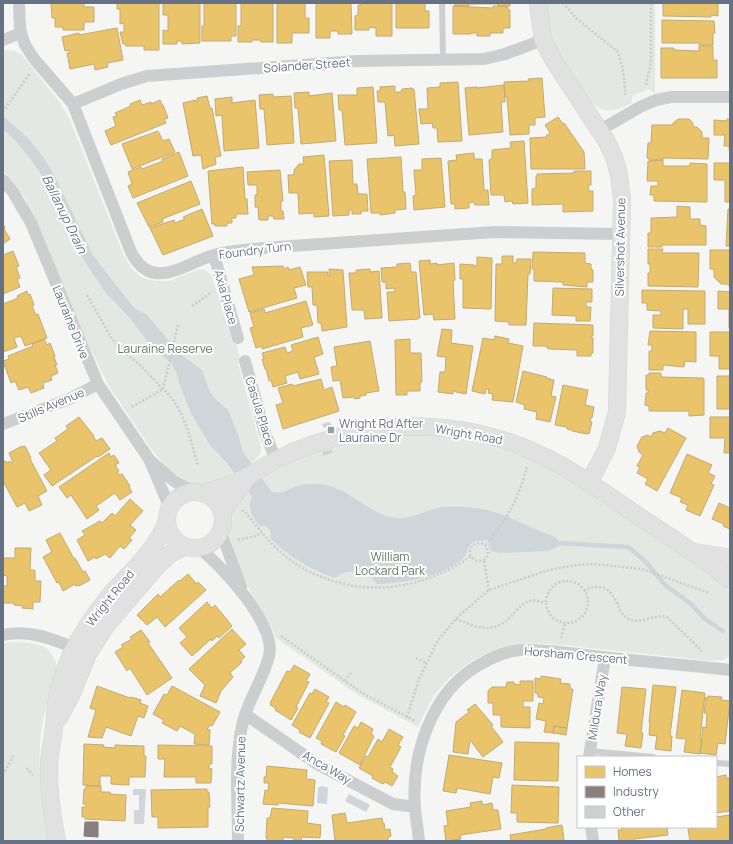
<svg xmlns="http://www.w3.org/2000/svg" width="733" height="844" font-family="Manrope,sans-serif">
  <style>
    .green { fill: #e4e8e2 }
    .water { fill: #cfd5d9 }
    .homes { fill: #e9c46a; stroke: #c1ab72 }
    .industry { fill: #8a817c; stroke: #7f7c7e }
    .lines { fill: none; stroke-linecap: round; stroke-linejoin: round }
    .stream { stroke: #cfd5d9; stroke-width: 4.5 }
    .building { fill: #cfd1d1; stroke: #e4e4e4 }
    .secondary-casing { stroke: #d2d3d4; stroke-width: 18 }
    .path { stroke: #cbcbcc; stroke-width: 2.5; stroke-dasharray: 2 2; stroke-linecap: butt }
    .lane { stroke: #cdcecf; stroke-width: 6 }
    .street { stroke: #cdcecf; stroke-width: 12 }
    .secondary { stroke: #e1e1e2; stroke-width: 17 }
    .poi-dot { fill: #979fab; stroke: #fff; stroke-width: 1.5 }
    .labels { text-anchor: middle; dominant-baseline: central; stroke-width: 4; stroke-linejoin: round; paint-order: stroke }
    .street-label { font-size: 12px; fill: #657184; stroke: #fff }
    .park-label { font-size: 12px; fill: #657b64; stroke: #fff }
    .poi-label { font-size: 12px; fill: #657184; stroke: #fff; text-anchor: start }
    .water-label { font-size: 13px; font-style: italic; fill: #667988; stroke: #fff }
  </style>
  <rect width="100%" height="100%" fill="#f5f5f4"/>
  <path class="green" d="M 546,3 L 655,3 L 655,93 L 649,89 L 632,96 L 632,103 C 614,112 605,115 588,100 C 576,80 559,60 552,37 C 548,26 547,15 546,3 Z
    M 3,50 L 14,51 L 22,55 L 58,100 L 70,120 L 124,256 L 133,270 L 141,277 L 155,281 L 169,281 L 200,269 L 207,271 L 212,276 L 232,340 L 235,340 L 241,362 L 238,363 L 261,447 L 260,454 L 252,463 L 205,486 L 193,485 L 174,473 L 162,462 L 152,450 L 131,419 L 109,386 L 80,328 L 25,198 L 3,170 Z
    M 402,435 L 443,436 L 477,442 L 527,458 L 565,476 L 702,568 L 730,592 L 730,656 L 722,660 L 709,661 C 672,656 635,653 598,649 C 575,647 541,641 519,644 C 484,649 448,672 430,702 C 426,710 422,719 418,727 L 358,695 L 276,638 C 269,618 256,603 247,585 C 240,570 234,555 231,539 C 229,534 227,529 227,524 C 227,516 233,509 238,503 C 264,467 323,447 366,439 C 377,436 390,436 402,435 Z
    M 14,642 C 30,643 48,642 55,660 C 61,676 50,692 46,707 C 34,752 41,797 48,841 L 3,841 L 3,643 Z"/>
  <path class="water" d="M 3,116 L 27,137 L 44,158 L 53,173 L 93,255 L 112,280 L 135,309 L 146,314 L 180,354 L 202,370 L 209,390 L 214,398 L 228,410 L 238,434 L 243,452 L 272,492 C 284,495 287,489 297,486 C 303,484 310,484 315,484 C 321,484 328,485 333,487 C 355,495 372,515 396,518 C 412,520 427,509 443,507 C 462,505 485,508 503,515 C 516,520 527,526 539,531 C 547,535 553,534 558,540 L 558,547 L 548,551 L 499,553 L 492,551 L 488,545 L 490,542 L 487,539 L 484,541 C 471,540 470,544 466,554 C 464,559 457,563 452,566 C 430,579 403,583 377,584 C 367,570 349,567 335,578 C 310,569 289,557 270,538 C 273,530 267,525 260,526 C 252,516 247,509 252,497 L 227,463 L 209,444 L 191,413 L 179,383 L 177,374 L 172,364 L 151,346 L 129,317 L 105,292 L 76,248 L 60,209 L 38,169 L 16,141 L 3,129 Z
    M 321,786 L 323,786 L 328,788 L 327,804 L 317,803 L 318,788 Z
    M 133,789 L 146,789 L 144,824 L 134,824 L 134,810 L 139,810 L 139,795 L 133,795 Z
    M 349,794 L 370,805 L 366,812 L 345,801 Z"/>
  <path class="homes" d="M 51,3 L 84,3 L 84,7 L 94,7 L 94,22 L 84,22 L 84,30 L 63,30 L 63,27 L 55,27 L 55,18 L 52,18 Z
    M 117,3 L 159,3 L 159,50 L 144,50 L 144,46 L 126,46 L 125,44 L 123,44 L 120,32 L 124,32 L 124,23 L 120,24 L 120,9 L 117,9 Z
    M 163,3 L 200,3 L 200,43 L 182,44 L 182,41 L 177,41 L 177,44 L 163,44 L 163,30 L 168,31 L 168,15 L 163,15 Z
    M 204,3 L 236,3 L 236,36 L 231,36 L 231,41 L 202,41 L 202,26 L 204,26 Z
    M 241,3 L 273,3 L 273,42 L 261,42 L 260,40 L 252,40 L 252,42 L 238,42 L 238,26 L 241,26 Z
    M 277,3 L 305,3 L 305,18 L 309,18 L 309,33 L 292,33 L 292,43 L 277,43 Z
    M 316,3 L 351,3 L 352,34 L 338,34 L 338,31 L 330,31 L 330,38 L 316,38 Z
    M 361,3 L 392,3 L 392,36 L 376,36 L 376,28 L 369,27 L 369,30 L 355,30 L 355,16 L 358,15 L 358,5 L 361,5 Z
    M 396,3 L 425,3 L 425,11 L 429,11 L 429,28 L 396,28 Z
    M 455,3 L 510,3 L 510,6 L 498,6 L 498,4 L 469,4 L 469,6 L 455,6 Z
    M 663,3 L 714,3 L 718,4 L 718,16 L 711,15 L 711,17 L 663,16 Z
    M 453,6 L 493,8 L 493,6 L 508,7 L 508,10 L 510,10 L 510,28 L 503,28 L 503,33 L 490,33 L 490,36 L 477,36 L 477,33 L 471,33 L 471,34 L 453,34 Z
    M 662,20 L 714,21 L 715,33 L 713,33 L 713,45 L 699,45 L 699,43 L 662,43 Z
    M 117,28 L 123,60 L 107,63 L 108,67 L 95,70 L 94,64 L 70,69 L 67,53 L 70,53 L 69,50 L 65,51 L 62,37 L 79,33 L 79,35 Z
    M 699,46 L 713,46 L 713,60 L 717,60 L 717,78 L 661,78 L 661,48 L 674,48 L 674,50 L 699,51 Z
    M 542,78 L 545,117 L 535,118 L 535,125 L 529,125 L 529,134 L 510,135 L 507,97 L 505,97 L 504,82 L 529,81 L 528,79 Z
    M 458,82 L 462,141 L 438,142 L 437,128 L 433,128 L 432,123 L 421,124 L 419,109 L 428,109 L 427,88 L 440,87 L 440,83 Z
    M 504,85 L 505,102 L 501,102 L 503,132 L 469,135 L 465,88 L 477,87 L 477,88 Z
    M 395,86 L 395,92 L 401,92 L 402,89 L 412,88 L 412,89 L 414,89 L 419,144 L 395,146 L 394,135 L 388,136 L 385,102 L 378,102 L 377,91 L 380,91 L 380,87 Z
    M 373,87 L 377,143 L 345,145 L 342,110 L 339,110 L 338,95 L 357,95 L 357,88 Z
    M 309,92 L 309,96 L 332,93 L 336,141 L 301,144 L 298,108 L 295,108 L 294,93 Z
    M 273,94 L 273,97 L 291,96 L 294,143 L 267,145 L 264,109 L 260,109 L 259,95 Z
    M 207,96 L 210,108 L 212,108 L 221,156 L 215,157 L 216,164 L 203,169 L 201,155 L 193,156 L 183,103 L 196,100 L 196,102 L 198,102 L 197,98 Z
    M 232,97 L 232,103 L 255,100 L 259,148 L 224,151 L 222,115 L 216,116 L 215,99 Z
    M 140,100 L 142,105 L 151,102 L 151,104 L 160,100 L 162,105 L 163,105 L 168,118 L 164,119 L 166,123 L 111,145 L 105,131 L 116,126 L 113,117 L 117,116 L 115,113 L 131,106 L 130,104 Z
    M 558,117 L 563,124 L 564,123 L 584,152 L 585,169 L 531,169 L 530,138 L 547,137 L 546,136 L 550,133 L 545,125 Z
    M 678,119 L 689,119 L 693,123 L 693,127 L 697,127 L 702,132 L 702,138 L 709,138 L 708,159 L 663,158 L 663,160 L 649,160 L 649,158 L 647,158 L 648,143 L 651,143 L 652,125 L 673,125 L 673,123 Z
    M 727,119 L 730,119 L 730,159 L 729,146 L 724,146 L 725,135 L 714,135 L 714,120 L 727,121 Z
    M 158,131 L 163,141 L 169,139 L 175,152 L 132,169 L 122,144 Z
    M 524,141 L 528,203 L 513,204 L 512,201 L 505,202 L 504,195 L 491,195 L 489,160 L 492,159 L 492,150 L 511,148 L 510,142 Z
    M 179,152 L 188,176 L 133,198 L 128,186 L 132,184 L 128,172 L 141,167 L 142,169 L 163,161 L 162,159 Z
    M 474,153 L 474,159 L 482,159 L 484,190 L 488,190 L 489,205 L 475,205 L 474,202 L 469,203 L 469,208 L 455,209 L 455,204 L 451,204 L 448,161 L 457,160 L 456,155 Z
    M 324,155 L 329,216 L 314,217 L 314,213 L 299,214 L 298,193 L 289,193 L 288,175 L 294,175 L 294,170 L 299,164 L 304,164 L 303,157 Z
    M 401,157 L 403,192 L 405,192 L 406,209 L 395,210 L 395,213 L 380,215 L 380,213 L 371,213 L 367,159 Z
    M 441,158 L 445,207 L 414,210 L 413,196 L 416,195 L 414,170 L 422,170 L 422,159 Z
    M 352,160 L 353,184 L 357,184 L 358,194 L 367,194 L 368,211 L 361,211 L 361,214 L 352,214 L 352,210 L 349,210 L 349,215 L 333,216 L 329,161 Z
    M 663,160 L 663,166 L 690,166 L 690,163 L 707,164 L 707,202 L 654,201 L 654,195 L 650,195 L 651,186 L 658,186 L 658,181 L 647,181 L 648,161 Z
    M 714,163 L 730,163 L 730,202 L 725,202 L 725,180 L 714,180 Z
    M 243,167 L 245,199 L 247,199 L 248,214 L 236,214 L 236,218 L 232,218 L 232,223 L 227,223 L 227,226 L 215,226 L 215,224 L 212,224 L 208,171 Z
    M 280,170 L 283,201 L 281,201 L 281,211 L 283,211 L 284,219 L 274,219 L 273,216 L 268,216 L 268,220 L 259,220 L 258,207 L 255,207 L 255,195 L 257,195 L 257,185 L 248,185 L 247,172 Z
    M 574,171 L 591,171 L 591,185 L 588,185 L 589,191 L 593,191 L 593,211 L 563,212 L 563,204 L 532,205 L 532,189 L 536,188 L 536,176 L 537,176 L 537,174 L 574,173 Z
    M 191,181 L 200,204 L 162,219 L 163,222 L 149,227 L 137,203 Z
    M 677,206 L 690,207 L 690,219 L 700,219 L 700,225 L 706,226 L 706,245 L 662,245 L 662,247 L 648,247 L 648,233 L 651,233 L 651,218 L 677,217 Z
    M 202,209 L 213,236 L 163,255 L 150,228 L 174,220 L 175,223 L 185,219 L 183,217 Z
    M 728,209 L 730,209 L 730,246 L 726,246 Z
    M 3,224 L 5,228 L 4,229 L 10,239 L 3,244 Z
    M 648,249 L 663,249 L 662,253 L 699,253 L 698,287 L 648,286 L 648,273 L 650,273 L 650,264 L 648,264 Z
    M 710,250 L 730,250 L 730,286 L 727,284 L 721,284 L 714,277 L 714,269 L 710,269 Z
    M 13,251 L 19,266 L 16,267 L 20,278 L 17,279 L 20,287 L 3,294 L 3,255 Z
    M 533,252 L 585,253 L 585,263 L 591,264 L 591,269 L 593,270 L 593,282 L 587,282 L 587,287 L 563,285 L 563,282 L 534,281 L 534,269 L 532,269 Z
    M 502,256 L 513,256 L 513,263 L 516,263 L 517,259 L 531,259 L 530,274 L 528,274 L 526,325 L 509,325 L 509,322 L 495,321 L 496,264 L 502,264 Z
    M 477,257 L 492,258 L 491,309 L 463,308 L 463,279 L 460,279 L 460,264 L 474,265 L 474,266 L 477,266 Z
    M 430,260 L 430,264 L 437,263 L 437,265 L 454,263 L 455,280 L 453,281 L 455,319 L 434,320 L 433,314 L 424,315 L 419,261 Z
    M 410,263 L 411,272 L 416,272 L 420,318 L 418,318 L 418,319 L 389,321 L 387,292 L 395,292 L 394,288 L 386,289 L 386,282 L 382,282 L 381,268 L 397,267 L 397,264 Z
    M 283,266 L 284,269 L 288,267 L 289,270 L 300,267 L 306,285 L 294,288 L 297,298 L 249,312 L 239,279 L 254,275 L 252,267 Z
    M 329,269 L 343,270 L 347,327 L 322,331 L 321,323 L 318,323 L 317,305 L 313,305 L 312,287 L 308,287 L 307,272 L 328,272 L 328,276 L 330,276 Z
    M 370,269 L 370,272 L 379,271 L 382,318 L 365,319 L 364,310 L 352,310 L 349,273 L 356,273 L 356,270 Z
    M 553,288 L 592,289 L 592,302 L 586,302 L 586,307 L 591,307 L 590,321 L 576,321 L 576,316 L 552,315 Z
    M 642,290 L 705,291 L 705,324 L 688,324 L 688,309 L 683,309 L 683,329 L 653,328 L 653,315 L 661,315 L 661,311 L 647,310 L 647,303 L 642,303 Z
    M 27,291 L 28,295 L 30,294 L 34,305 L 32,306 L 36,315 L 38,314 L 47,338 L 25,346 L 21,336 L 14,338 L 17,347 L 3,352 L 3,304 L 18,298 L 17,296 Z
    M 718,291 L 730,292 L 730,328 L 729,328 L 729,309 L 718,309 Z
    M 306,301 L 313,325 L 301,328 L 303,337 L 262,349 L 262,346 L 256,348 L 250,328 L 254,327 L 250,313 L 264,309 L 265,313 Z
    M 534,323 L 593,325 L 593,336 L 591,336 L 591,338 L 593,338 L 593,353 L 591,353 L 591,356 L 577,356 L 577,350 L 550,349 L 547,348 L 547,346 L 533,346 Z
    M 442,329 L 452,330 L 451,343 L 473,346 L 466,394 L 456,392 L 456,391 L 453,391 L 453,394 L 438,392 L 440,372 L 445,372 L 446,357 L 437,356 Z
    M 650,331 L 696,332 L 696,362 L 685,361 L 684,367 L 663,365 L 663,370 L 649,370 L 649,351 L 652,351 L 652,345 L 648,345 Z
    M 710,332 L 730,332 L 730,369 L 719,369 L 719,356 L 710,356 Z
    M 495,336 L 509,339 L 508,343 L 523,346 L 513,402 L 492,400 L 493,394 L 488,393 L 489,389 L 486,389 L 485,394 L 472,391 L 483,338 L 494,340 Z
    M 318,337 L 323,354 L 314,357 L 319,374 L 300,379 L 298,372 L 285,376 L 287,383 L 273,387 L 271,380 L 269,381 L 266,369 L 265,369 L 262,359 L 264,359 L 262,353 L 285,347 L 287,353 L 293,351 L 291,345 Z
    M 44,339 L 47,345 L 50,343 L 55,356 L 54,357 L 57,365 L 55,365 L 58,373 L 51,376 L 52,380 L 43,383 L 44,388 L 31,393 L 28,387 L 19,390 L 15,381 L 11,383 L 3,361 L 9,359 L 8,356 L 33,346 L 32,344 Z
    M 410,339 L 410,353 L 421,353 L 422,382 L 420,382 L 420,391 L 407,391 L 407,395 L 396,395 L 395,340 Z
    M 370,341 L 379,391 L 366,393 L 366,395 L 360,396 L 360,398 L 355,399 L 354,397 L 343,398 L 340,380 L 333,381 L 331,367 L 337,366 L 334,347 Z
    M 523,371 L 547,377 L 546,378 L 554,380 L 551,396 L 556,397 L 550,422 L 536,419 L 537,412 L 524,409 L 525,405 L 516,402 Z
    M 649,373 L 661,373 L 661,377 L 703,378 L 704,379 L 704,415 L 689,416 L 689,411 L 649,411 L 649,406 L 645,405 L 646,393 L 648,393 L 648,390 L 646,390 L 646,375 L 649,375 Z
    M 717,376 L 730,376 L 730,409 L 717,409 Z
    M 321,379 L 324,390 L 332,387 L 339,411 L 283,429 L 276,405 L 283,403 L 278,388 L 292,384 L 293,386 Z
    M 563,385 L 588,390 L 585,405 L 594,407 L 592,418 L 591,417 L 590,422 L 592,422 L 589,434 L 587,433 L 587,434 L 572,431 L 572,430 L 567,429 L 567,427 L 555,425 Z
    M 79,417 L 94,436 L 93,436 L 96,441 L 102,438 L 110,449 L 98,457 L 97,456 L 52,486 L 44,475 L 51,470 L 39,453 L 57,441 L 55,438 L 68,429 L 66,426 Z
    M 710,417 L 730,417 L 730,453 L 724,453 L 725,438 L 710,438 Z
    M 668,428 L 686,438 L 657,491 L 645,484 L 648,479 L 637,473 L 640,467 L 637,466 L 643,455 L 639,452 L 637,446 L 642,437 L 648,435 L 651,437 L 653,433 L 660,431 L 665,433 Z
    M 22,446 L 23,447 L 25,446 L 31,458 L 30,459 L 47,491 L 38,496 L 42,505 L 29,511 L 25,503 L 17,507 L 3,481 L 3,462 L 6,461 L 7,463 L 10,461 L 11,463 L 13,462 L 9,453 Z
    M 109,453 L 111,457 L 114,455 L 119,463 L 115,465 L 119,471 L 117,472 L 120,475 L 122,474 L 130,486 L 129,487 L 132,492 L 120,500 L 115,493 L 96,506 L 99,510 L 87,519 L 71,495 L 67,498 L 59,487 Z
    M 687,454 L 712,465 L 708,473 L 715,476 L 711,484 L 714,485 L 700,516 L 686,510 L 688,505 L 680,502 L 682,498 L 670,493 Z
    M 130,499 L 143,511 L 130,525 L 136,530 L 129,538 L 132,540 L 124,549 L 120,546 L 110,558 L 105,554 L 96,559 L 95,557 L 88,561 L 77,540 L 85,535 L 82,531 L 100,521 L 102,523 L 112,513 L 115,516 Z
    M 719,503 L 730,508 L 730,529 L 723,526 L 724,524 L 712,519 Z
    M 60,533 L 74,559 L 75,558 L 83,572 L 85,571 L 90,580 L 79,586 L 79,585 L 76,586 L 75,584 L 63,591 L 59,582 L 57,583 L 43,557 L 52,552 L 46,540 Z
    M 15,548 L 31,548 L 30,570 L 35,570 L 35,581 L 41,581 L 40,602 L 33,602 L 33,609 L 22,608 L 23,606 L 14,605 L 14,603 L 3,603 L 3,586 L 7,586 L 7,576 L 3,575 L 3,558 L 15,558 Z
    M 188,574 L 195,582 L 194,583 L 195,584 L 198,582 L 206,590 L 165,627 L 157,617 L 147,625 L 137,615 L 158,594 L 160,597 L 179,580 L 180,581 Z
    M 207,602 L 212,608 L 215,605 L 232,626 L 219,638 L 217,636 L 212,641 L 211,639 L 192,656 L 180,643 L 187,637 L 179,628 Z
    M 232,629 L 246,644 L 239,650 L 245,657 L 240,661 L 242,662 L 230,673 L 233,677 L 221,691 L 216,703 L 200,696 L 205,685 L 189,669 Z
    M 141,630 L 150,642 L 148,643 L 172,678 L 147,695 L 130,668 L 127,671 L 115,652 L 123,647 L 121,645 L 132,639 L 130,637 Z
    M 294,665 L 310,674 L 306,681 L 309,682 L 296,707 L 298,708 L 291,720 L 275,710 L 276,708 L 270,705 L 271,704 L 270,703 L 287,671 L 290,672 Z
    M 541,676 L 561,679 L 560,683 L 570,684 L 570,689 L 573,689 L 567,728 L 554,726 L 553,733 L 544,732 L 546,721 L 536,719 L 539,703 L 543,704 L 544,698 L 538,697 L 538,694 L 535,693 L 535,678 L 541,679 Z
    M 520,681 L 533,681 L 533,701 L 523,701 L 523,707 L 530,707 L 530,728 L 501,727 L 501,715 L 493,715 L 493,703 L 488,703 L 488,691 L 492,687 L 506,687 L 507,682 L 514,682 L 514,684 L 520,685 Z
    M 653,685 L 676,687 L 670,736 L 672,736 L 671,751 L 655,749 L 657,736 L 649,735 L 650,722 L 649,722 Z
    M 97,686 L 130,698 L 131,697 L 141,700 L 140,703 L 148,706 L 144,718 L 138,716 L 131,736 L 106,727 L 102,738 L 88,737 L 96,710 L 90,708 Z
    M 172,686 L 220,712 L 212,726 L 210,725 L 207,729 L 210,730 L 209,745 L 194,744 L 195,734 L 180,726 L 177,731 L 162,723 L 164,720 L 153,714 L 164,694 L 167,695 Z
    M 622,687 L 646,689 L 641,733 L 643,733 L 641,748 L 625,746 L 627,734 L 617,733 Z
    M 315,689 L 329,697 L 326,702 L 329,703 L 310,738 L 299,732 L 300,730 L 292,725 L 310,693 L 312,694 Z
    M 682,690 L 705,693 L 700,739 L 702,740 L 700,754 L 684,752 L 686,739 L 676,738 Z
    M 708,696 L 722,697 L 721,700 L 730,701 L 725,744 L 718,743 L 716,755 L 700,753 L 703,727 L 706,728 L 707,714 L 704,713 L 706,697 L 708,698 Z
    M 336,702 L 344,707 L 345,705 L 356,712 L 343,735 L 345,736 L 336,752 L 321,744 L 322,741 L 316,738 Z
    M 475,704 L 493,725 L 491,726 L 503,742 L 483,757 L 470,740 L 468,754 L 453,752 L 456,722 L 469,712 L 467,710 Z
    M 361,722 L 373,729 L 371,734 L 374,736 L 360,765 L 339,753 L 354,726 L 358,728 Z
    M 554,726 L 567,728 L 566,735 L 553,733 Z
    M 389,729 L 403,737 L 398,745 L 401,747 L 390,767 L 393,769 L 392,772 L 398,776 L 392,786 L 385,782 L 383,784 L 372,778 L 373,776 L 359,768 L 366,756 L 368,757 L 378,739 L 382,742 Z
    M 515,742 L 559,743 L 558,781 L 514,780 Z
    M 84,744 L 104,745 L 103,747 L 115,748 L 115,745 L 144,746 L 144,756 L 146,756 L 145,777 L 129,777 L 129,785 L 111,784 L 111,776 L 100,776 L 100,786 L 83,785 Z
    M 158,745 L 212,746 L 212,764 L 209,764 L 209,768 L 212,769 L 211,783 L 196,783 L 196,777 L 164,777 L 165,759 L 158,759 Z
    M 449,755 L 502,763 L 499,778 L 493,777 L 490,794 L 457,788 L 456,793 L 443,791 Z
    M 267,766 L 307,770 L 306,779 L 315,780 L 313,806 L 278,803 L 278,805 L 263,804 L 265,790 L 268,791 L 269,783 L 264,783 L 264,777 L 266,777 Z
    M 726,775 L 726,778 L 730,778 L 730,811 L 716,813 L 716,777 Z
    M 512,785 L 559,787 L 558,823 L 517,822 L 517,813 L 511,813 Z
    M 86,786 L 101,786 L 101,792 L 110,792 L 110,794 L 126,795 L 125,821 L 85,819 L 85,817 L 82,817 L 82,807 L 86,807 L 86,804 L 83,804 L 84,789 L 86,789 Z
    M 207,789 L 207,792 L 209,792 L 210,807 L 208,807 L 208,827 L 158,828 L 158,817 L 152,817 L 151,790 Z
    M 482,801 L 482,805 L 492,803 L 493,810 L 498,810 L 501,829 L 460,835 L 461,839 L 446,841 L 444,826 L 448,825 L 446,811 L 471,807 L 470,803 Z
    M 272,808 L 308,811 L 307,823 L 321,825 L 320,838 L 302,837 L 301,841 L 294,841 L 294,838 L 283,837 L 283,841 L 267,841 L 267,838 L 266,838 L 267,818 L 270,818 Z
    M 345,813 L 347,823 L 382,818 L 383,824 L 384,823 L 385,830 L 390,829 L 391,836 L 388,837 L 388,841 L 335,841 L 332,815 Z
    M 730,815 L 730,841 L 690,841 L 688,829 L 696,828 L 696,827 L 716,827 L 716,817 Z
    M 562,825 L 564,840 L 562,841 L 511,841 L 510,835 L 546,829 L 546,828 Z
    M 621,827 L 667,827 L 668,835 L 634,839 L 634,841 L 619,841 L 618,830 L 622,830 Z"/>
  <path class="industry" d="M 85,822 L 98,822 L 98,837 L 84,836 Z"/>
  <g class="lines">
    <path class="stream" d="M 558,543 L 628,547 L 645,561 L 665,585 L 690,603 L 705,619 L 723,631"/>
  </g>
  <path class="building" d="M 330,422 L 332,426 L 324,428 L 322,424 Z
    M 332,449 L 333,453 L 323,456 L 322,452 Z"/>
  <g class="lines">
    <defs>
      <path id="secondary" d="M 538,3 L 543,40 L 554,61 L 607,142 L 614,157 L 619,175 L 622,200 L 617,412 L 607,448 L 589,483
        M167 520a28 28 0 1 1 56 0a28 28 0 1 1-56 0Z
        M 204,493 C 218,489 233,484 246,477 C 257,472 267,464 278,459 C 296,450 315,443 334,438 C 410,416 488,426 557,463 C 579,475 600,490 621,504 C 644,520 668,535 691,551 C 705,559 717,570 730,580
        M 222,512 L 248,477
        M 695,552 L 730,558
        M 59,718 L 72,693 L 88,654 L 106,626 L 158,565 L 170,554 L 185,546
        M 57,841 C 52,815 48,789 49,763 C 50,750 53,739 54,727 C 55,720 55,712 56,705 C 61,666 82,630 106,600 C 127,574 155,553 167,521"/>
    </defs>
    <use href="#secondary" class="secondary-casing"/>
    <path class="path" d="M 563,3 L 578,20 L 617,51 C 623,63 625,81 625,95
      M 646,85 L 651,62 L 651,3
      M 3,112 L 30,73
      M 87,295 L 111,337 L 120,349 L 139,364 L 163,389 L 130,408
      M 192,306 L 212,292
      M 178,325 L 163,389 C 184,407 190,439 198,465
      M 242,510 L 247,514 C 261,532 276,551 296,564 C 352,599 417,594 471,556
      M 238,540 L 256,536 L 262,532
      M470 552a9 9 0 1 1 18 0a9 9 0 1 1-18 0Z
      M 485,545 C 508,520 518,499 527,467
      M 484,561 L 489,590
      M546 602a21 21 0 1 1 42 0a21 21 0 1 1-42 0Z
      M 584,591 C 593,585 606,585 612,595 C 619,603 618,612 627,618 C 640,626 654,613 667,617 L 702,651
      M 456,619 C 466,623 479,629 489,628 C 516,626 517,591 545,603
      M 281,636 L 362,693 L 415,721
      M 561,638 L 565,623
      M 416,658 L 426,663
      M 345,681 L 351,673
      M 407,717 L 419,679 L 438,640 L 456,619 L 470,606 L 489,590 L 549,570 L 576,565 L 593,564 L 642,569 L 709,593
      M 27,768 L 33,775
      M 3,775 L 13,756"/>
    <path class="lane" d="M 442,3 L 443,59
      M 590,751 L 653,757
      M 716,763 L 730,764"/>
    <path class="street" d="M 19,3 L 20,29 L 25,45 L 35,60 L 73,104 L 131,252 C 152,293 183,264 214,255 C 229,250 247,250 263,248 L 494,232 L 621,234
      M 3,40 L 21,33
      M 73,104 L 121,84 L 147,76 L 358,61 L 484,59 L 505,54 L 543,40
      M 600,130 L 640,107 L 656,100 L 671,97 L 730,97
      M 3,180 L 13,192 L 31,223 L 98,384 L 149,459 L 170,508
      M 214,255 L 238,338
      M 245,361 L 265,433 L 276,460
      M 3,424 L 69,399 L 98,384
      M 152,462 L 174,481 L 194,492
      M 221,532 L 241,587
      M 199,548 C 222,566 277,625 269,656 C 263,680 247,701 242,726 C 234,763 238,803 238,841
      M 3,635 C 29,629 57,640 81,651
      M 245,714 L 317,764 L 393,804 L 415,807
      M 589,757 L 605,657
      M 591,827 L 593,841
      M 419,841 C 418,830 416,819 415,808 C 411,756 431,692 479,665 C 491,658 506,651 521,650 C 548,649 576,654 603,657 C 645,662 688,665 730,670"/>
    <use href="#secondary" class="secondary"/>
  </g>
  <rect class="poi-dot" x="327" y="426" width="8" height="8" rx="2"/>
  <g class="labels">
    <g class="street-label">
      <text transform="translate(307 65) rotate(-4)">Solander Street</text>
      <text transform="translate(620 247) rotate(-89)">Silvershot Avenue</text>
      <text transform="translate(255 250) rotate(-7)">Foundry Turn</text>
      <text transform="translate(226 297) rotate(74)">Axia Place</text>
      <text transform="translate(71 322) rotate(68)">Lauraine Drive</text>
      <text transform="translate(51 405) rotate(-23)">Stills Avenue</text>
      <text transform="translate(260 411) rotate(73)">Casula Place</text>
      <text transform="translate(469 434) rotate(10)">Wright Road</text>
      <text transform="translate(110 598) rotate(-51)">Wright Road</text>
      <text transform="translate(576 655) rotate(5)">Horsham Crescent</text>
      <text transform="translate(597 707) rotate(-81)">Mildura Way</text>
      <text transform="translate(327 767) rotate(30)">Anca Way</text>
      <text transform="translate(240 784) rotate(-89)">Schwartz Avenue</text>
    </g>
    <g class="park-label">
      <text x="165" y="348">Lauraine Reserve</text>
      <text x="390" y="556">William<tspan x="390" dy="14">Lockard Park</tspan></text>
    </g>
    <g class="poi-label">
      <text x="339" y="423">Wright Rd After<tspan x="339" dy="14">Lauraine Dr</tspan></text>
    </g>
    <g class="water-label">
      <text transform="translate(65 214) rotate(64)">Ballanup Drain</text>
    </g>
  </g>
  <rect width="733" height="844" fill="none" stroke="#657184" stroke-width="8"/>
  <rect x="577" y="756" width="140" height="72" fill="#ffffff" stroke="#c1c6ce"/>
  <rect x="585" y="766" width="20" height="12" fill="#e9c46a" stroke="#c1c6ce"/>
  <text x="613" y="776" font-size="12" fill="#657184">Homes</text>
  <rect x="585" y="786" width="20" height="12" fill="#8a817c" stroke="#c1c6ce"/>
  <text x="613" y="796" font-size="12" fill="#657184">Industry</text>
  <rect x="585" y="806" width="20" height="12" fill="#cfd1d1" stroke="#c1c6ce"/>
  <text x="613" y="816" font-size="12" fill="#657184">Other</text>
</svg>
